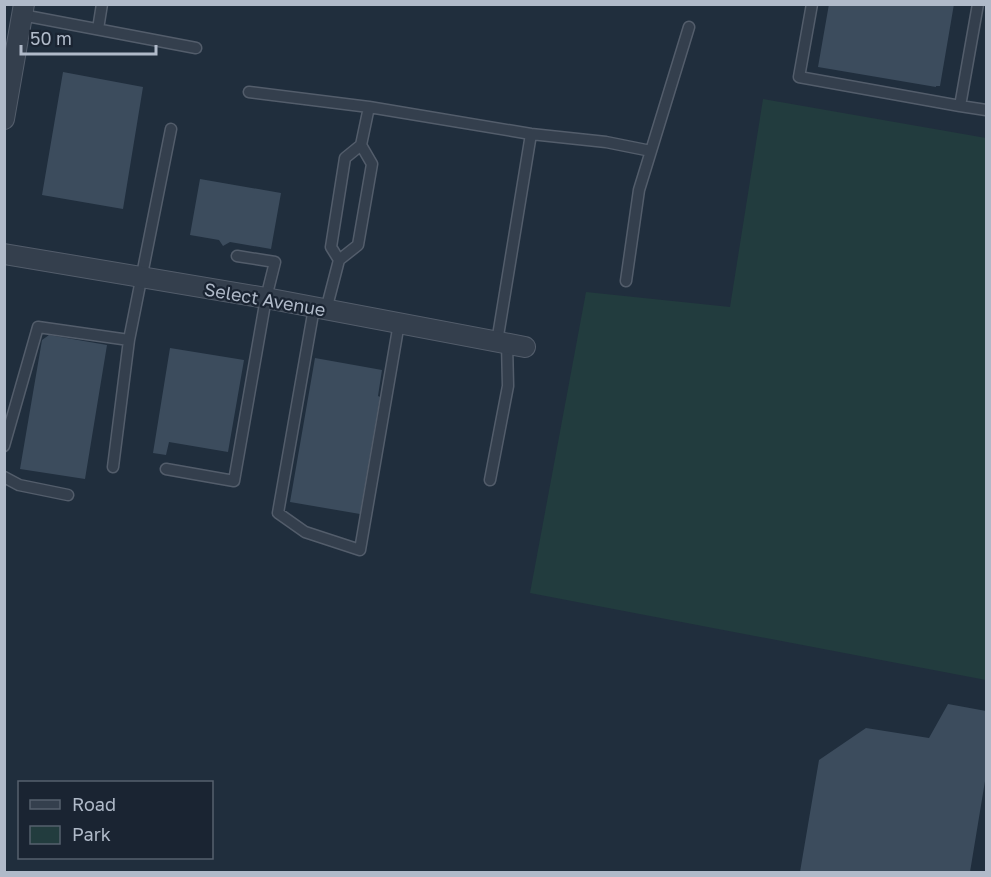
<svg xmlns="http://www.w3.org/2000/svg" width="991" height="877" font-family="'Golos Text',sans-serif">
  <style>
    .green { fill: #223c3e }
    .building { fill: #3c4c5d }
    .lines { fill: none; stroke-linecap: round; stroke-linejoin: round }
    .service-casing { stroke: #535d6b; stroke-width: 13 }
    .minor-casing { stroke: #535d6b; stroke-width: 22 }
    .service { stroke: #343f4d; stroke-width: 10 }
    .minor { stroke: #343f4d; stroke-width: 20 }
    .labels { text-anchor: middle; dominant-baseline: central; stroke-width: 4.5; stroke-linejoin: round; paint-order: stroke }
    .street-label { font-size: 18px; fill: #b0bac9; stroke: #1a2432 }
  </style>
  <rect width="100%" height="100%" fill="#202e3d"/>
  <path class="green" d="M 763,99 L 986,138 L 986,680 L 530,593 L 586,292 L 730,307 Z"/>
  <path class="building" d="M 829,4 L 954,4 L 940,86 L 936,86 L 936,87 L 818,67 Z
    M 63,72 L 143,87 L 123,209 L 42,195 Z
    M 200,179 L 281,193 L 271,249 L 230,242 L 223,246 L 219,240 L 190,235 Z
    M 49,335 L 107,345 L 85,479 L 20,469 L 42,340 Z
    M 170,348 L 244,360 L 228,452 L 169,442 L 166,455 L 153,453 Z
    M 315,358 L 382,370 L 378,396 L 380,397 L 360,514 L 290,502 Z
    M 948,704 L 986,711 L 986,775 L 970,872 L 800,872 L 819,760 L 866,728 L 929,738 Z"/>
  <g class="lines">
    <defs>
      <path id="service" d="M 812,4 L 799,77 L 960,106
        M 978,4 L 960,106 L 986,110
        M 22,15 L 196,48
        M 98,29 L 102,4
        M 249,92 L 369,107 L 361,145
        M 369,107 L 531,134 L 606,142 L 651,151 L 689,27
        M 626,281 L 639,190 L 651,151
        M 314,308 L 278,513 L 305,532 L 360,550 L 399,323
        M 326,310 L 339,260 L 358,245 L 372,164 L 361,145 L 345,158 L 331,247 L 339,260
        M 129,340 L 171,129
        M 497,342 L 531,134
        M 4,446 L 38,327 L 129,340 L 113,467
        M 166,469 L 234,481 L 266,298 L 275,262 L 237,256
        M 4,477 L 19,485 L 68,495
        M 490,480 L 508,386 L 507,343"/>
      <path id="minor" d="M 4,119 L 24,4
        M 4,254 L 266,298 L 525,347"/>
    </defs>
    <use href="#service" class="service-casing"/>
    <use href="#minor" class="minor-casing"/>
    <use href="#service" class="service"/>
    <use href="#minor" class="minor"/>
  </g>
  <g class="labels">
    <g class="street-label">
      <text transform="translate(265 299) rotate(10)">Select Avenue</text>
    </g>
  </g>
  <rect width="991" height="877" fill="none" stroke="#b0bac9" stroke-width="12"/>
  <rect x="18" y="781" width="195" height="78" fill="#1a2432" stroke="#56606e" stroke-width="1.5"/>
  <rect x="30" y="800" width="30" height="9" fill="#343f4d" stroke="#56606e" stroke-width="1.5"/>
  <text x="72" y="811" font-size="18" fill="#b0bac9">Road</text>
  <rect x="30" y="826" width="30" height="18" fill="#223c3e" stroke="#56606e" stroke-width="1.5"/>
  <text x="72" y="841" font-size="18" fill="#b0bac9">Park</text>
  <path d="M21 45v9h135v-9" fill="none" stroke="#b0bac9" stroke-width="3"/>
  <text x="30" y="45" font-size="18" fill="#b0bac9" stroke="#1a2432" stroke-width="4.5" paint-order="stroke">50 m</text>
</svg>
